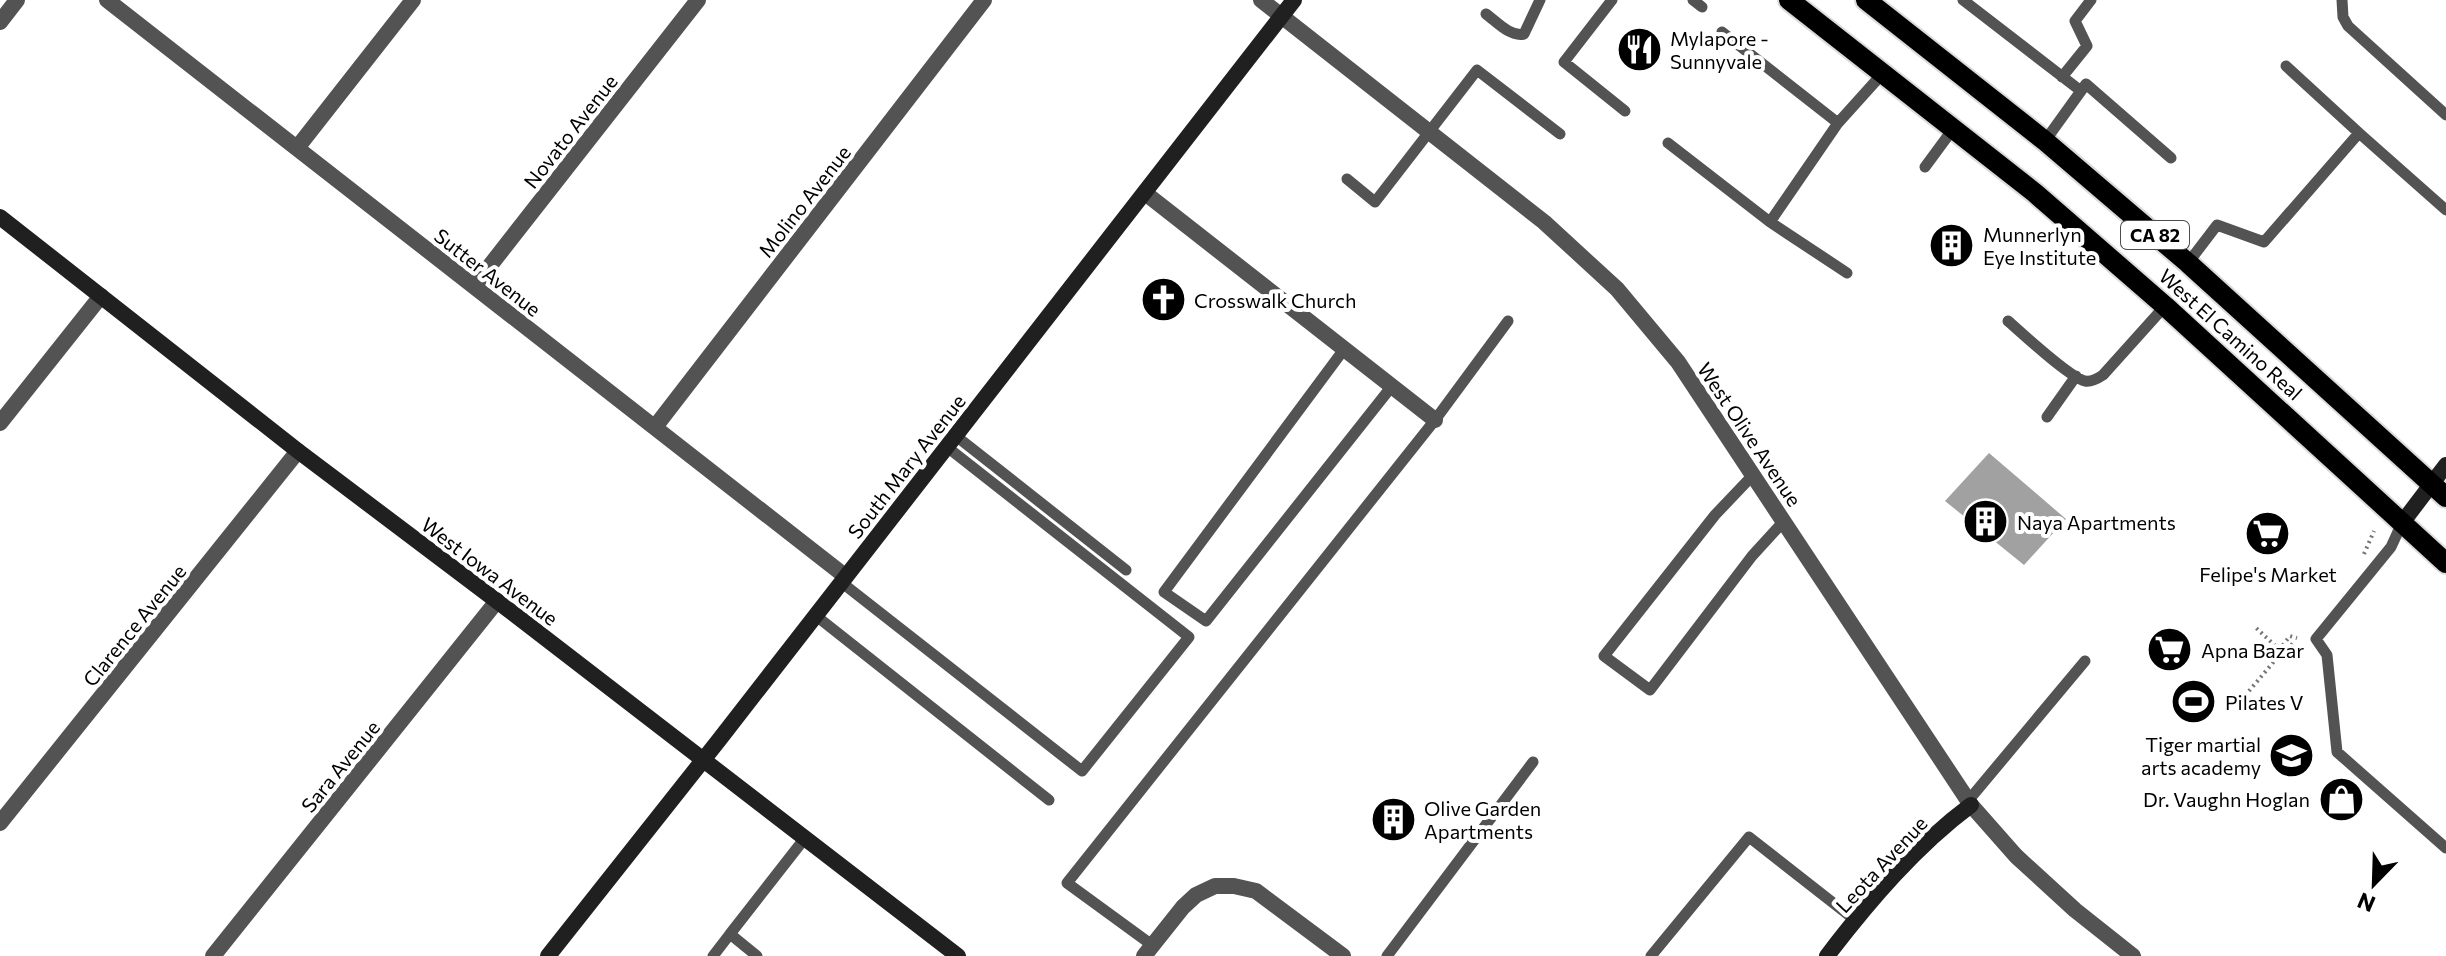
<svg xmlns="http://www.w3.org/2000/svg" width="2446" height="956" font-family="Commissioner,sans-serif">
  <style>
    .water { fill: #a1a1a1 }
    .lines { fill: none; stroke-linecap: round; stroke-linejoin: round }
    .primary-casing { stroke: #dbdbdb; stroke-width: 24 }
    .path { stroke: #757575; stroke-width: 4; stroke-dasharray: 2 4; stroke-linecap: butt }
    .lane { stroke: #535353; stroke-width: 11 }
    .street { stroke: #535353; stroke-width: 16 }
    .secondary { stroke: #202020; stroke-width: 16 }
    .primary { stroke: #000; stroke-width: 20 }
    .labels { text-anchor: middle; dominant-baseline: central; stroke-width: 8; stroke-linejoin: round; paint-order: stroke }
    .shield { fill: #fff; stroke: #4c4c4c; stroke-width: 2 }
    .shield-label { font-size: 18px; font-weight: bold; fill: #000 }
    .poi-label { font-size: 20px; fill: #000; stroke: #fff; text-anchor: start }
    .street-label { font-size: 20px; fill: #000; stroke: #fff }
  </style>
  <rect width="100%" height="100%" fill="#fff"/>
  <path class="water" d="M 1989,453 L 2066,519 L 2024,565 L 1945,501 Z"/>
  <g class="lines">
    <defs>
      <path id="primary" d="M 1789,0 L 2035,193 L 2165,306 L 2446,563
        M 1866,0 L 2045,141 L 2188,263 L 2446,497"/>
    </defs>
    <use href="#primary" class="primary-casing"/>
    <path class="path" d="M 2364,554 L 2374,531
      M 2279,650 L 2290,636 L 2297,638
      M 2282,652 L 2287,650 L 2295,641
      M 2249,691 L 2282,652 L 2254,626"/>
    <path class="lane" d="M 1612,0 L 1564,62 L 1625,111
      M 1693,0 L 1702,7
      M 1963,0 L 2081,91
      M 2342,0 L 2343,17 L 2348,26 L 2446,115
      M 1486,14 C 1497,22 1510,37 1524,34 L 1540,0
      M 1722,32 L 1838,123
      M 2286,66 L 2359,133
      M 2062,77 L 2087,46 L 2075,21 L 2091,0
      M 2045,141 L 2086,84 L 2171,158
      M 1668,143 L 1770,222 L 1838,123 L 1883,73
      M 1925,167 L 1953,129
      M 1347,179 L 1375,202 L 1477,70 L 1560,134
      M 1770,222 L 1847,273
      M 2188,263 L 2217,225 L 2264,242 L 2359,133 L 2446,210
      M 2008,321 C 2023,334 2069,377 2085,381 C 2091,382 2097,379 2103,375 L 2165,306
      M 1345,348 L 1164,592 L 1206,621 L 1392,386
      M 2047,417 L 2076,376
      M 956,436 L 1126,570
      M 1754,474 L 1715,515 L 1604,656 L 1650,690 L 1752,556 L 1784,521
      M 2402,523 L 2391,547 L 2316,639 L 2327,655 L 2337,752 L 2446,848
      M 841,582 L 1082,771 L 1189,637 L 947,447
      M 815,615 L 1049,800
      M 1968,801 L 2085,661
      M 1152,945 L 1067,883 L 1435,420 L 1508,321
      M 713,956 L 730,934
      M 757,956 L 730,934 L 805,838
      M 1387,956 L 1533,762
      M 1651,956 L 1749,837 L 1855,920"/>
    <path class="street" d="M 107,0 L 845,576
      M 1261,0 L 1544,222 L 1617,289 L 1678,362 L 1971,805 L 2016,856 L 2075,910 L 2133,956
      M 0,22 L 17,0
      M 297,148 L 413,0
      M 1145,193 L 1435,420
      M 474,286 L 698,0
      M 0,423 L 101,296
      M 655,427 L 984,0
      M 0,823 L 298,451
      M 213,956 L 497,601
      M 1144,956 L 1183,907 L 1196,895 L 1215,886 L 1234,886 L 1256,891 L 1343,956"/>
    <path class="secondary" d="M 0,217 L 298,451 L 497,601 L 958,956
      M 2402,523 L 2446,465
      M 548,956 L 719,740 L 1294,0
      M 1827,956 C 1869,901 1916,846 1971,805"/>
    <use href="#primary" class="primary"/>
  </g>
  <defs>
    <symbol id="restaurant-disc" viewBox="-11 -11 22 22"><circle r="9.5" fill="#000" stroke="#fff"/><path d="M-5-6h1v4h1v-4h1v4h1v-4h1v5L-1.5 .5V6h-2V.5L-5-1ZM5-6V6H3V1.5H1.5Q1.5-4 5-6Z" fill="#fff"/></symbol>
    <symbol id="building-disc" viewBox="-11 -11 22 22"><circle r="9.5" fill="#000" stroke="#fff"/><path d="M-4-6H4V6H1V3H-1V6H-4ZM-2.5-4.3h1.7v1.8h-1.7ZM.8-4.3h1.7v1.8H.8ZM-2.5-1h1.7V.8h-1.7ZM.8-1h1.7V.8H.8Z" fill="#fff"/></symbol>
    <symbol id="church-disc" viewBox="-11 -11 22 22"><circle r="9.5" fill="#000" stroke="#fff"/><path d="M-1.2-6h2.4v3.5h3.3v2.4h-3.3V6h-2.4V-.1h-3.3v-2.4h3.3Z" fill="#fff"/></symbol>
    <symbol id="supermarket-disc" viewBox="-11 -11 22 22"><circle r="9.5" fill="#000" stroke="#fff"/><path d="M-6-5.5h2.5l.6 2H6L4.5 2H-2.5L-4.4-4H-6ZM-1.5 3.2a1.3 1.3 0 1 0 .1 0ZM3 3.2a1.3 1.3 0 1 0 .1 0Z" fill="#fff"/></symbol>
    <symbol id="stadium-disc" viewBox="-11 -11 22 22"><circle r="9.5" fill="#000" stroke="#fff"/><path d="M0-5a6.5 5 0 1 0 0 10a6.5 5 0 1 0 0-10ZM-3.5-1.8h7v3.6h-7Z" fill="#fff"/></symbol>
    <symbol id="school-disc" viewBox="-11 -11 22 22"><circle r="9.5" fill="#000" stroke="#fff"/><path d="M0-5L7-2L0 1L-7-2ZM-4 1L0 2.5L4 1V4Q0 6-4 4Z" fill="#fff"/></symbol>
    <symbol id="shop-disc" viewBox="-11 -11 22 22"><circle r="9.5" fill="#000" stroke="#fff"/><path d="M-5-2.5h2.3a2.7 3.5 0 0 1 5.4 0H5L5.5 6h-11ZM-1.5-2.5h3a1.5 2.3 0 0 0-3 0Z" fill="#fff"/></symbol>
  </defs>
  <g fill-rule="evenodd">
    <use href="#restaurant-disc" x="1614" y="24" width="51" height="51"/>
    <use href="#building-disc" x="1926" y="220" width="51" height="51"/>
    <use href="#church-disc" x="1138" y="274" width="51" height="51"/>
    <use href="#building-disc" x="1960" y="496" width="51" height="51"/>
    <use href="#supermarket-disc" x="2242" y="508" width="51" height="51"/>
    <use href="#supermarket-disc" x="2144" y="624" width="51" height="51"/>
    <use href="#stadium-disc" x="2168" y="676" width="51" height="51"/>
    <use href="#school-disc" x="2266" y="730" width="51" height="51"/>
    <use href="#shop-disc" x="2316" y="774" width="51" height="51"/>
    <use href="#building-disc" x="1368" y="794" width="51" height="51"/>
  </g>
  <g class="labels">
    <rect class="shield" x="2121" y="221" width="68" height="28" rx="6"/>
    <g class="shield-label">
      <text x="2155" y="235">CA 82</text>
    </g>
    <g class="poi-label">
      <text x="1670" y="38">Mylapore -<tspan x="1670" dy="23">Sunnyvale</tspan></text>
      <text x="1983" y="234">Munnerlyn<tspan x="1983" dy="23">Eye Institute</tspan></text>
      <text x="1194" y="300">Crosswalk Church</text>
      <text x="2017" y="522">Naya Apartments</text>
      <text x="2268" y="574" text-anchor="middle">Felipe's Market</text>
      <text x="2201" y="650">Apna Bazar</text>
      <text x="2225" y="702">Pilates V</text>
      <text x="2261" y="744" text-anchor="end">Tiger martial<tspan x="2261" dy="23">arts academy</tspan></text>
      <text x="2310" y="799" text-anchor="end">Dr. Vaughn Hoglan</text>
      <text x="1424" y="808">Olive Garden<tspan x="1424" dy="23">Apartments</tspan></text>
    </g>
    <g class="street-label">
      <text transform="translate(570 131) rotate(-52)">Novato Avenue</text>
      <text transform="translate(804 201) rotate(-52)">Molino Avenue</text>
      <text transform="translate(488 272) rotate(38)">Sutter Avenue</text>
      <text transform="translate(2231 334) rotate(42)">West El Camino Real</text>
      <text transform="translate(1750 434) rotate(56)">West Olive Avenue</text>
      <text transform="translate(906 466) rotate(-52)">South Mary Avenue</text>
      <text transform="translate(490 571) rotate(37)">West Iowa Avenue</text>
      <text transform="translate(134 625) rotate(-51)">Clarence Avenue</text>
      <text transform="translate(340 766) rotate(-51)">Sara Avenue</text>
      <text transform="translate(1881 864) rotate(-47)">Leota Avenue</text>
    </g>
  </g>
  <g transform="translate(2374 884) rotate(203)" stroke="#ffffff" stroke-width="6" paint-order="stroke">
  <path d="M0-6L14 30L0 20L-14 30Z" fill="#000000"/>
  <text y="-12" font-size="22" font-weight="bold" text-anchor="middle" fill="#000000">N</text>
  </g>
</svg>
